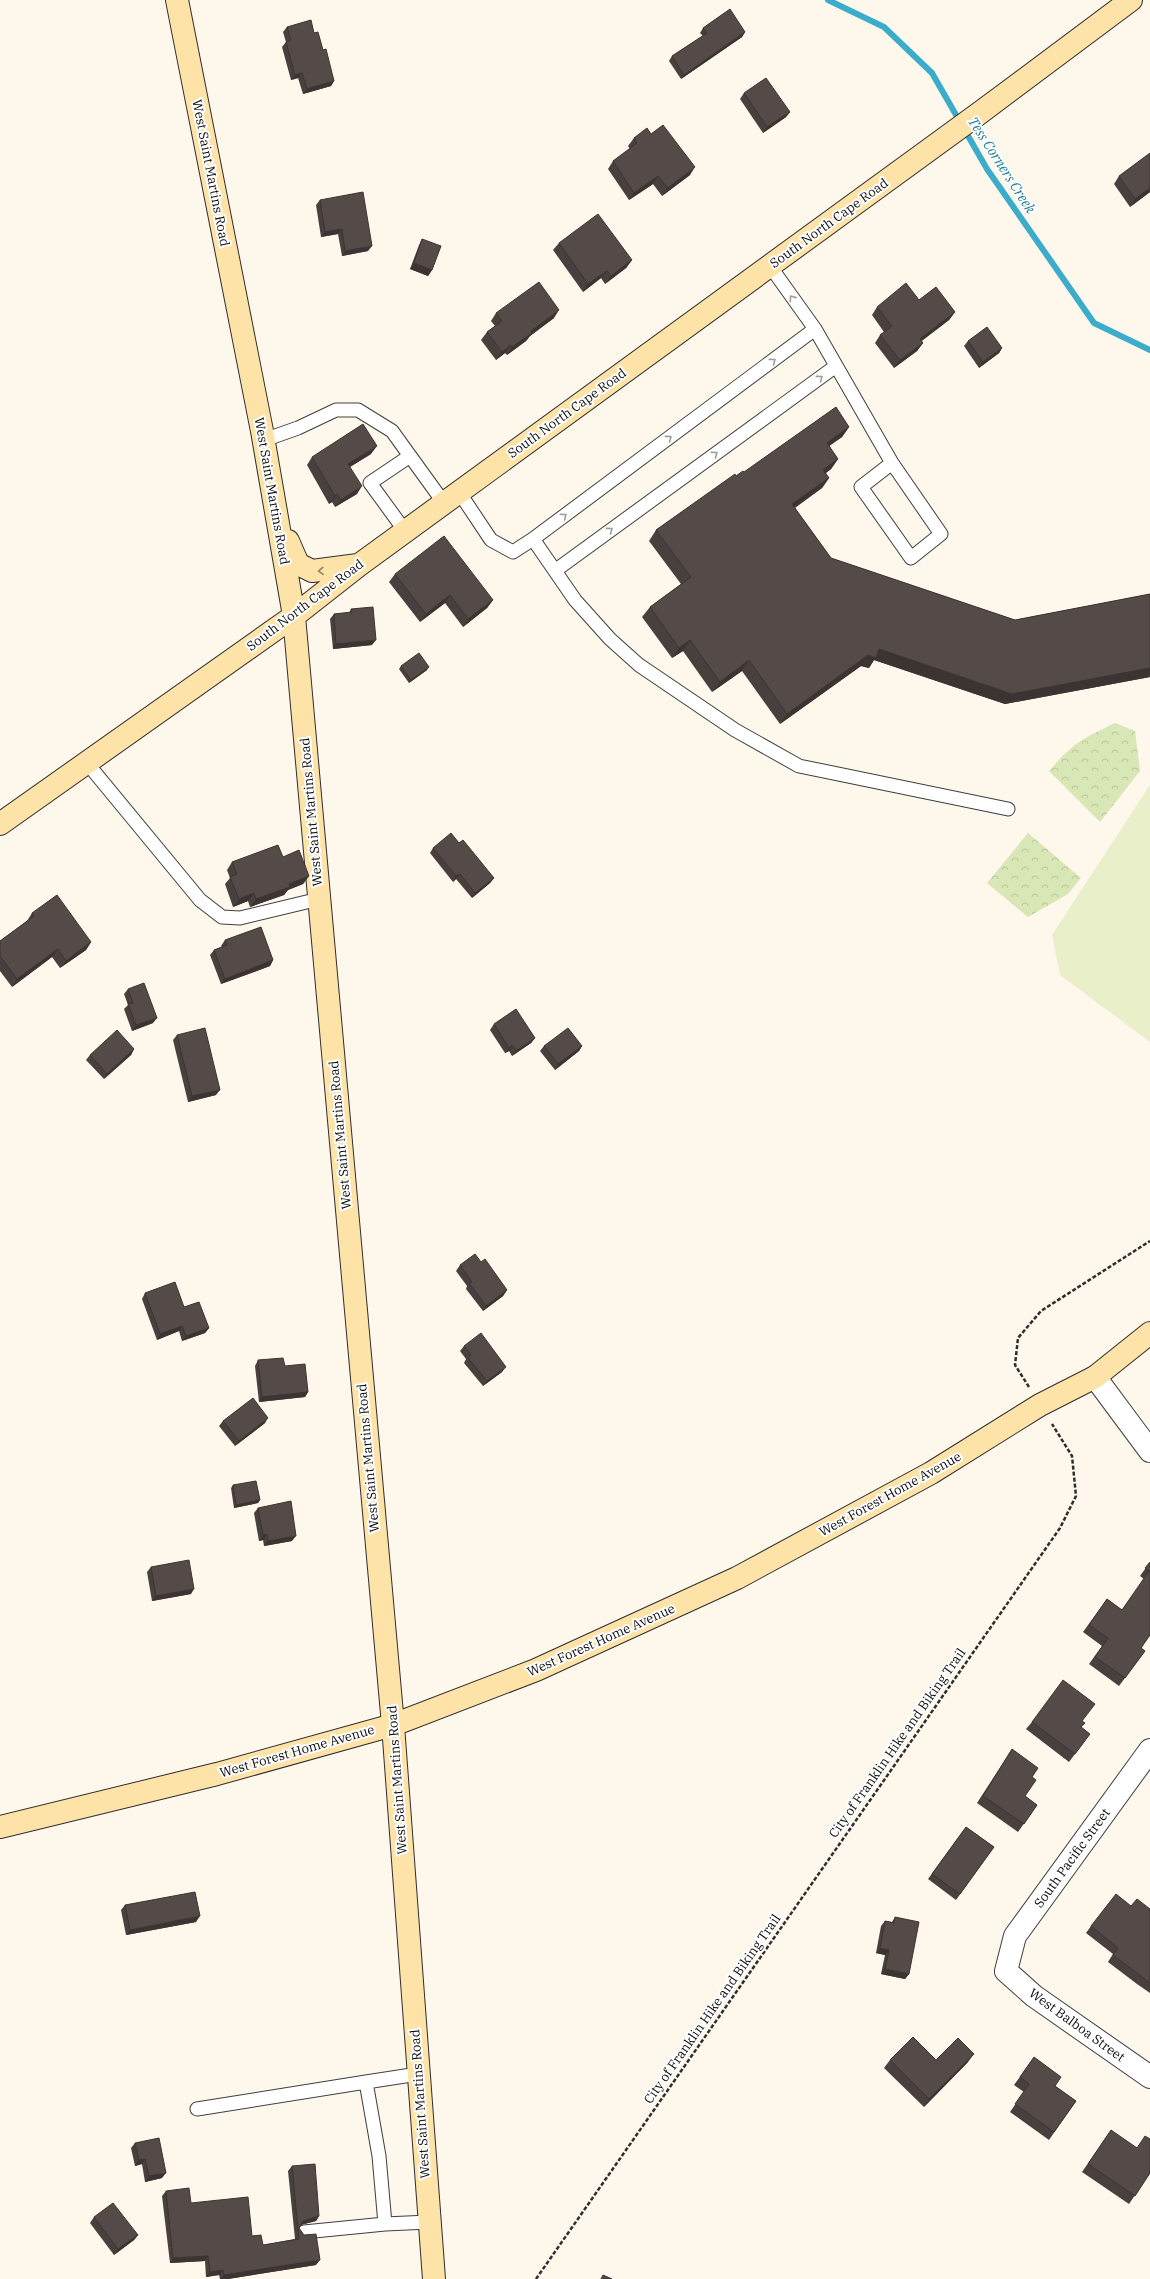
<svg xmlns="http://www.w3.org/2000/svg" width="1150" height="2279" font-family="'IBM Plex Serif',serif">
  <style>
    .park { fill: url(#park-crowns) }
    .pitch { fill: #e9efc8 }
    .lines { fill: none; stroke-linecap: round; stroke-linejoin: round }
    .stream { stroke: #3bacc9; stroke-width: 6 }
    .lane-casing { stroke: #3f3f3f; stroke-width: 15 }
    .street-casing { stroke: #3f3f3f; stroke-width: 24 }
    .secondary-casing { stroke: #2e2e2e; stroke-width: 24 }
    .path { stroke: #2e2e2e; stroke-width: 2.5; stroke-dasharray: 4 2; stroke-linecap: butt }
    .lane { stroke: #fff; stroke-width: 13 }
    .street { stroke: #fff; stroke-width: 22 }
    .secondary { stroke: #fde3a8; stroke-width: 22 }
    .wall { fill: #48403e }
    .shaded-wall { fill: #3b3432 }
    .building { fill: #544b48; stroke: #3b3432 }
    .oneway { stroke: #9e9e9e }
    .oneway2 { stroke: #918262 }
    .labels { text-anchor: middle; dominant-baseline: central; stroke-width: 4; stroke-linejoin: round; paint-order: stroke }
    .street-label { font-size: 13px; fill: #0c0c0c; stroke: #fff }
    .water-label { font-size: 14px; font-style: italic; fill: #197b99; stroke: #fff }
  </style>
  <defs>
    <pattern id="park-crowns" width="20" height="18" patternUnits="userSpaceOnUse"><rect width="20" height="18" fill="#d9e7b6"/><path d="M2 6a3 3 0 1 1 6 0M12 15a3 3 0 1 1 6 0" fill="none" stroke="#b9c59b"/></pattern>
  </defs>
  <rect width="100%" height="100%" fill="#fef7eb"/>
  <path class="park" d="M 1115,723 L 1135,731 L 1140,771 L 1100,822 L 1049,771 C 1073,743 1082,739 1115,723 Z
    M 1028,833 L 1081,878 L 1068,894 L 1028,917 L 987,883 Z"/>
  <path class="pitch" d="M 1150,785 L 1150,1042 L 1060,975 L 1052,935 Z"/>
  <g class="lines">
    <path class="stream" d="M 828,0 L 884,27 L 932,73 L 987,169 L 1094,323 L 1150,350"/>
    <defs>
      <path id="lane" d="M 770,266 L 815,329 L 892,463 L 941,534 L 911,558 L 861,487 L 892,463
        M 264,440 L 298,428 L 336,410 L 358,410 L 392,431 L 444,503
        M 459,492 L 491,540 L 513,552 L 533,539 L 815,329
        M 405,531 L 370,483 L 410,456
        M 533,539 L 575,600 L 610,639 L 639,665 L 735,730 L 799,766 L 1008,809
        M 556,570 L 836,366
        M 87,763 L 200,900 L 222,917 L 240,918 L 319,899
        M 418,2074 L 366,2082 L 379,2156 L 385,2224 L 429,2222
        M 197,2109 L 366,2082
        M 304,2232 L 385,2224"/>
      <path id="street" d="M 1095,1377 L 1150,1451
        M 1150,1750 L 1015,1936 L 1006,1971 L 1034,1996 L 1150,2077"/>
      <path id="secondary" d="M 177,0 L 262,431 L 294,616 L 393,1725 L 434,2279
        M 288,541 L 298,564 L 312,571 L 358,565
        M 0,824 L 294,616 L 359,565 L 981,112 L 1131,0
        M 0,1827 L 217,1774 L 393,1725 L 536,1670 L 737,1578 L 931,1473 L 1040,1405 L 1095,1377 L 1150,1333"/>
    </defs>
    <use href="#lane" class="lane-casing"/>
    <use href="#street" class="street-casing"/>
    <use href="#secondary" class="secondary-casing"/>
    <path class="path" d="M 1029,1387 L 1015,1365 L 1018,1338 L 1041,1311 L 1150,1241
      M 536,2279 L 1060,1528 L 1076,1496 L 1072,1456 L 1052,1424"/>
    <use href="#lane" class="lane"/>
    <use href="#street" class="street"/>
    <use href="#secondary" class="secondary"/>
  </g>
  <path class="wall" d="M 287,27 L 314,33 L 323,50 L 334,81 L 331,86 L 303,94 L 298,78 L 291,80 L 282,47 L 286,42 L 283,32 Z
    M 703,28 L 745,32 L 742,37 L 681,79 L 669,61 L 672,56 L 703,36 L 700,33 Z
    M 744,93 L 790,112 L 786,117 L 763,133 L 740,99 Z
    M 651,134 L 690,175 L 662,196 L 653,184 L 629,200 L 608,169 L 613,161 L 630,149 L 628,146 L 634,138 Z
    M 1119,176 L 1150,192 L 1130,207 L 1114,184 Z
    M 320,200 L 368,251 L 342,256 L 338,234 L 321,237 L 316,205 Z
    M 422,239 L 432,270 L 428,276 L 410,269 L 419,245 Z
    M 559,243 L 632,260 L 626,268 L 605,284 L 601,278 L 583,292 L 553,250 Z
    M 919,300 L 955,312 L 949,320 L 921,341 L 923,343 L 917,351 L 894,368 L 875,343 L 880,335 L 884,332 L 872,315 L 877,307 Z
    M 496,313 L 554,318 L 530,336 L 526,341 L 507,355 L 505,353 L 496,360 L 481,340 L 487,332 L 495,326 L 491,321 Z
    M 968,341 L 1002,348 L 999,353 L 979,368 L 964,346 Z
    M 849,427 L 842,437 L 829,446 L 838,459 L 831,469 L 826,473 L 829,478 L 822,488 L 795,508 L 831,558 L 1015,620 L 1150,594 L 1150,677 L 1005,704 L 874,660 L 869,668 L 861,666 L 780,724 L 742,671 L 712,692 L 683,651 L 672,658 L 642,617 L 650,607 L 681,584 L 649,541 L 656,530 L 736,476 Z
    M 371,454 L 350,467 L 357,494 L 335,507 L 332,502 L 329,504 L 307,465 L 312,457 Z
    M 395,574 L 493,600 L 487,608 L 463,627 L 445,603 L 420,622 L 389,582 Z
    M 351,609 L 372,645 L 333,649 L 330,619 L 334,614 L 349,613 Z
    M 401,666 L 427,670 L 409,683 L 399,669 Z
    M 459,843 L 494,878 L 490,883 L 472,898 L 456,879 L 453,882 L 430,853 L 433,848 Z
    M 283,857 L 309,876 L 303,884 L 288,890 L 284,895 L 250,907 L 248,901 L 233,907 L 225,884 L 230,878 L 227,870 L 232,862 Z
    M 32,913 L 91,942 L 86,950 L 60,968 L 52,957 L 12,987 L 0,971 L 0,941 L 27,921 Z
    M 225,940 L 273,960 L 270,966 L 221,984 L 210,955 L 214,950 L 222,947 L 221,946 Z
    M 128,989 L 153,1023 L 132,1031 L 124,1009 L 128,1005 L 124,994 Z
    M 494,1024 L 535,1038 L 531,1043 L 512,1056 L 509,1051 L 505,1053 L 490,1030 Z
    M 177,1035 L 216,1095 L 188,1102 L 173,1040 Z
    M 544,1046 L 582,1046 L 579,1051 L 555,1070 L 540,1051 Z
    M 134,1049 L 131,1055 L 104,1079 L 86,1060 L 90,1055 Z
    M 481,1262 L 507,1290 L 503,1296 L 483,1311 L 466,1289 L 467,1286 L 456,1271 L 460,1265 Z
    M 145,1293 L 184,1307 L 209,1328 L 205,1333 L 182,1341 L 179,1331 L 157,1340 L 142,1299 Z
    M 464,1346 L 502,1372 L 483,1386 L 464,1363 L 466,1359 L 460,1351 Z
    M 258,1360 L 285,1366 L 308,1392 L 305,1397 L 259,1402 L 255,1366 Z
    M 223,1421 L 265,1423 L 235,1446 L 219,1426 Z
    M 233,1485 L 260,1500 L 258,1503 L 234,1508 L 231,1488 Z
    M 258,1508 L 292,1541 L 264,1546 L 263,1540 L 259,1541 L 254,1513 Z
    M 1150,1562 L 1150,1635 L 1141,1648 L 1145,1651 L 1119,1686 L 1089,1664 L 1102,1646 L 1083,1632 L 1107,1599 L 1122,1610 L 1144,1579 L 1140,1576 Z
    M 151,1567 L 191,1594 L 152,1601 L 147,1572 Z
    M 1082,1721 L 1082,1728 L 1084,1742 L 1069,1762 L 1026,1729 L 1032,1722 Z
    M 1012,1749 L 1032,1777 L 1025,1796 L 1037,1805 L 1018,1832 L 977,1803 Z
    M 966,1827 L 994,1847 L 956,1900 L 928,1879 Z
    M 125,1905 L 196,1922 L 126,1935 L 121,1910 Z
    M 1131,1906 L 1150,1909 L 1150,1993 L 1137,1984 L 1108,1962 L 1113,1954 L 1086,1933 L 1091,1926 Z
    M 895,1917 L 909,1974 L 905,1979 L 881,1974 L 885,1955 L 876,1953 L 881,1926 L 885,1921 L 892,1922 Z
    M 1034,2057 L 1055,2086 L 1076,2101 L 1049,2140 L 1010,2112 L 1024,2092 L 1014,2085 Z
    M 890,2060 L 968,2062 L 924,2107 L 884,2068 Z
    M 1111,2130 L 1150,2173 L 1129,2204 L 1082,2172 Z
    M 135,2143 L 162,2178 L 145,2182 L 142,2164 L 135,2166 L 131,2148 Z
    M 292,2166 L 319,2216 L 316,2221 L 301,2225 L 299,2228 L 316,2265 L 228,2279 L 220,2279 L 219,2275 L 206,2277 L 205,2261 L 170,2263 L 162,2196 L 166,2191 L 191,2203 L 252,2236 L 263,2245 L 295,2239 L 288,2171 Z
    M 94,2217 L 138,2235 L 134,2240 L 114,2255 L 90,2223 Z"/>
  <path class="shaded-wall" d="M 745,32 L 742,37 L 681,79 L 684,75 Z
    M 302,73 L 298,78 L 291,80 L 295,75 Z
    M 334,81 L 331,86 L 303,94 L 307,89 Z
    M 790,112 L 786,117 L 763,133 L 767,127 Z
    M 695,167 L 690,175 L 662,196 L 668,188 Z
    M 658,176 L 653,184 L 629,200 L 634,193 Z
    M 1150,188 L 1150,192 L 1130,207 L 1135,199 Z
    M 342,229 L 338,234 L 321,237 L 325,232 Z
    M 372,246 L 368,251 L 342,256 L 345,251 Z
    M 632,260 L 626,268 L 605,284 L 611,276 Z
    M 414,263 L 432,270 L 428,276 L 410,269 Z
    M 607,271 L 601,278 L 583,292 L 588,284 Z
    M 559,310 L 554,318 L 530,336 L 526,341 L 507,355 L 512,347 L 531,331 Z
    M 955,312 L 949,320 L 914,347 L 920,339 Z
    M 923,343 L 917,351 L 894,368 L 900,360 Z
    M 511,345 L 505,353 L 496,360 L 502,352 Z
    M 1002,348 L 999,353 L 979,368 L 983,362 Z
    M 849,427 L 842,437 L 819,453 L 827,443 Z
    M 377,446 L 371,454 L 343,471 L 348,464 Z
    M 838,459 L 831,469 L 816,480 L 823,470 Z
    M 829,478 L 822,488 L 785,514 L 792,504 Z
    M 362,486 L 357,494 L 335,507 L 341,500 Z
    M 337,494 L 332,502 L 329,504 L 335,496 Z
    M 450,595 L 445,603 L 420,622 L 426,614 Z
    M 493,600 L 487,608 L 463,627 L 468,619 Z
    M 376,640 L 372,645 L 333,649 L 336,644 Z
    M 690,640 L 683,651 L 672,658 L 679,648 Z
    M 879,649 L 1150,668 L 1150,677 L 1005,704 L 874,660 L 869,668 L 861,666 L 780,724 L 787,714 L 868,655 Z
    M 749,660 L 742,671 L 712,692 L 720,682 Z
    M 429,667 L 427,670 L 409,683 L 411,680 Z
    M 460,874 L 456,879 L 453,882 L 456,876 Z
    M 309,876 L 303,884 L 288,890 L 284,895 L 250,907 L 256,899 L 289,884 Z
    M 494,878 L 490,883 L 472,898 L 475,893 Z
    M 254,893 L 248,901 L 233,907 L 239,899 Z
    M 91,942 L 86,950 L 60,968 L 66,961 Z
    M 58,949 L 52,957 L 12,987 L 17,979 Z
    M 273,960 L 270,966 L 221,984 L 225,979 Z
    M 157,1018 L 153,1023 L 132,1031 L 136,1025 Z
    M 535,1038 L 531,1043 L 512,1056 L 516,1051 Z
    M 512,1045 L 509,1051 L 505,1053 L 509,1048 Z
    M 582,1046 L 579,1051 L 555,1070 L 558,1064 Z
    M 134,1049 L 131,1055 L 104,1079 L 107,1074 Z
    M 220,1090 L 216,1095 L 188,1102 L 192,1096 Z
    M 507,1290 L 503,1296 L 483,1311 L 486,1306 Z
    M 182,1326 L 179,1331 L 157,1340 L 160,1334 Z
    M 209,1328 L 205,1333 L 182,1341 L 186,1336 Z
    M 506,1367 L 502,1372 L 483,1386 L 487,1381 Z
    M 308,1392 L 305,1397 L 259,1402 L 262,1397 Z
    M 268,1418 L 265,1423 L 235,1446 L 239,1441 Z
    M 260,1500 L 258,1503 L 234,1508 L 236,1505 Z
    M 267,1534 L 263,1540 L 259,1541 L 263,1535 Z
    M 296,1536 L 292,1541 L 264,1546 L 268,1541 Z
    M 194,1589 L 191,1594 L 152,1601 L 156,1596 Z
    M 200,1916 L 196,1922 L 126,1935 L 130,1930 Z
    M 880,1948 L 889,1950 L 885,1955 L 876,1953 Z
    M 885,1969 L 909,1974 L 905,1979 L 881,1974 Z
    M 974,2054 L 968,2062 L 924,2107 L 929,2099 Z
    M 145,2159 L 142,2164 L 135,2166 L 139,2160 Z
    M 166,2173 L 162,2178 L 145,2182 L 149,2176 Z
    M 319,2216 L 316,2221 L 300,2225 L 303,2221 Z
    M 138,2235 L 134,2240 L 114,2255 L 118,2249 Z
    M 208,2256 L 205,2261 L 170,2263 L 173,2258 Z
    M 320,2260 L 316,2265 L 228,2279 L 221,2279 L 224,2275 Z
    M 223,2270 L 219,2275 L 206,2277 L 210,2272 Z"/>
  <path class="building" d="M 730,9 L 745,32 L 684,75 L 672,56 L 707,33 L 703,28 Z
    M 311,20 L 314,33 L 318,32 L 323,50 L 326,49 L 334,81 L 307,89 L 302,73 L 295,75 L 286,42 L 291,40 L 287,27 Z
    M 766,78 L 790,112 L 767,127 L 744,93 Z
    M 663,125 L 695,167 L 668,188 L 658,176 L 634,193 L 613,161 L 637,143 L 634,138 L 647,128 L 651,134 Z
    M 1150,153 L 1150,188 L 1135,199 L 1119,176 Z
    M 363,192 L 372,246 L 345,251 L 342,229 L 325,232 L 320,200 Z
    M 598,214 L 632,260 L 611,276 L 607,271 L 588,284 L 559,243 Z
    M 422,239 L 441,246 L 432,270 L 414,263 Z
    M 539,282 L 559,310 L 531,331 L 532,333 L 512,347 L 511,345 L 502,352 L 487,332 L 502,321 L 496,313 Z
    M 906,283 L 919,300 L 936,287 L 955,312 L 920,339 L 923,343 L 900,360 L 880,335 L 892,326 L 877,307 Z
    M 987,327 L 1002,348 L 983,362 L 968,341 Z
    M 836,407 L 849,427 L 827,443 L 838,459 L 823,470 L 829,478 L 792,504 L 831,558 L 1015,620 L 1150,594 L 1150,668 L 1012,694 L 879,649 L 876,658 L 868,655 L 787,714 L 749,660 L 720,682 L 690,640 L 679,648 L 650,607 L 691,577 L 656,530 L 735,474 L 736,476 L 743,471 L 744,472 Z
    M 363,424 L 377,446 L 348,464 L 362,486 L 341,500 L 337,494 L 335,496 L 312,457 Z
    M 444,536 L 493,600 L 468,619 L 450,595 L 426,614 L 395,574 Z
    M 373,607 L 376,640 L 336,644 L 334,614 L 352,612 L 351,609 Z
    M 419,653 L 429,667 L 411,680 L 401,666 Z
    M 451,833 L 459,843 L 463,840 L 494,878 L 475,893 L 460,874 L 456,876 L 433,848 Z
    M 278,845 L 283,857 L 299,850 L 309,876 L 289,884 L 290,887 L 256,899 L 254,893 L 239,899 L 230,877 L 237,874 L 232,862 Z
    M 57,895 L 91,942 L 66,961 L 58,949 L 17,979 L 0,956 L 0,941 L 34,916 L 32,913 Z
    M 261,927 L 273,960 L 225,979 L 214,950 L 227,945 L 225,940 Z
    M 144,983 L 157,1018 L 136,1025 L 128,1004 L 133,1003 L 128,989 Z
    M 516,1009 L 535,1038 L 516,1051 L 512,1045 L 509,1048 L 494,1024 Z
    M 205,1028 L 220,1090 L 192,1096 L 177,1035 Z
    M 568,1028 L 582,1046 L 558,1064 L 544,1046 Z
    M 117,1030 L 134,1049 L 107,1074 L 90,1055 Z
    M 475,1254 L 481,1262 L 485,1259 L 507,1290 L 486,1306 L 469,1283 L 472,1282 L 460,1265 Z
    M 175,1282 L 184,1307 L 199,1302 L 209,1328 L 186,1336 L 182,1326 L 160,1334 L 145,1293 Z
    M 481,1333 L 506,1367 L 487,1381 L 468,1358 L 471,1355 L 464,1346 Z
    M 283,1358 L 285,1366 L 305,1364 L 308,1392 L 262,1397 L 258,1360 Z
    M 253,1398 L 268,1418 L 239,1441 L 223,1421 Z
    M 256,1481 L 260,1500 L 236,1505 L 233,1485 Z
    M 291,1501 L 296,1536 L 268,1541 L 267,1534 L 263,1535 L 258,1508 Z
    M 189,1560 L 194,1589 L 156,1596 L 151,1567 Z
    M 1150,1562 L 1150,1635 L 1141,1648 L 1145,1651 L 1125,1678 L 1095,1657 L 1108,1638 L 1089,1625 L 1107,1599 L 1122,1610 L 1149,1571 L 1145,1568 Z
    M 1063,1680 L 1095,1704 L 1082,1721 L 1085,1723 L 1081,1727 L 1090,1734 L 1075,1754 L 1032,1722 Z
    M 1012,1749 L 1038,1768 L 1032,1777 L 1036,1780 L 1025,1796 L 1037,1805 L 1024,1824 L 983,1796 Z
    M 966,1827 L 994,1847 L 960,1894 L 932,1874 Z
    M 195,1892 L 200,1916 L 130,1930 L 125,1905 Z
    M 1116,1894 L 1131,1906 L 1137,1899 L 1150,1909 L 1150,1983 L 1113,1955 L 1118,1948 L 1091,1926 Z
    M 895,1917 L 919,1922 L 909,1974 L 885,1969 L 889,1950 L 880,1948 L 885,1921 L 894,1923 Z
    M 913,2037 L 936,2060 L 958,2038 L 974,2054 L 929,2099 L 890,2060 Z
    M 1034,2057 L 1061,2077 L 1055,2086 L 1076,2101 L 1054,2132 L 1015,2104 L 1029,2084 L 1020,2077 Z
    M 1111,2130 L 1137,2148 L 1145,2136 L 1150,2139 L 1150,2173 L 1135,2196 L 1088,2164 Z
    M 159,2138 L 166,2173 L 149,2176 L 145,2159 L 139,2160 L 135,2143 Z
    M 315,2164 L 319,2216 L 303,2221 L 299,2228 L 304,2235 L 316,2234 L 320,2260 L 224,2275 L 223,2270 L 210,2272 L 208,2256 L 173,2258 L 166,2191 L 189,2188 L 191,2203 L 248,2197 L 252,2236 L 261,2235 L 263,2245 L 299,2239 L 292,2166 Z
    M 113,2203 L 138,2235 L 118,2249 L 94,2217 Z
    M 603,2275 L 612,2279 L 601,2279 Z"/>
  <defs><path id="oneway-chevron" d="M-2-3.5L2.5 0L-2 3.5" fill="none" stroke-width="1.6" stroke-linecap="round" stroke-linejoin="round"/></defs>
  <g class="oneway">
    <use href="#oneway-chevron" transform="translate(792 298) rotate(-125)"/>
    <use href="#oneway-chevron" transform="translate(773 361) rotate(-37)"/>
    <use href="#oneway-chevron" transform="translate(820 378) rotate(-36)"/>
    <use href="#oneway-chevron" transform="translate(669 438) rotate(-37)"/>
    <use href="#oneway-chevron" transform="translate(715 454) rotate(-36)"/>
    <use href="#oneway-chevron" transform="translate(564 516) rotate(-37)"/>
    <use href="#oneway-chevron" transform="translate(610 530) rotate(-36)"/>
  </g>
  <use class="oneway2" href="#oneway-chevron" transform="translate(321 571) rotate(177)"/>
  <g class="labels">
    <g class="street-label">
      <text transform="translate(211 173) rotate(79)">West Saint Martins Road</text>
      <text transform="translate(829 223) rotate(-36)">South North Cape Road</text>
      <text transform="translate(567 413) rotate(-36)">South North Cape Road</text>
      <text transform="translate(272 491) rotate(80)">West Saint Martins Road</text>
      <text transform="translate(305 605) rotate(-37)">South North Cape Road</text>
      <text transform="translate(311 812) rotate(-95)">West Saint Martins Road</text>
      <text transform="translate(340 1135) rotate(-95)">West Saint Martins Road</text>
      <text transform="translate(368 1458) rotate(-95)">West Saint Martins Road</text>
      <text transform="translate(890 1494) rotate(-29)">West Forest Home Avenue</text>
      <text transform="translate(601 1640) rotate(-24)">West Forest Home Avenue</text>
      <text transform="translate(897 1743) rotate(-55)">City of Franklin Hike and Biking Trail</text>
      <text transform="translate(297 1751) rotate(-16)">West Forest Home Avenue</text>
      <text transform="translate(397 1780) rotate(-94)">West Saint Martins Road</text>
      <text transform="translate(1072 1858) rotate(-54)">South Pacific Street</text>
      <text transform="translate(712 2009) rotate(-55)">City of Franklin Hike and Biking Trail</text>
      <text transform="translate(1077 2025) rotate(36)">West Balboa Street</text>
      <text transform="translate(420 2104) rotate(-94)">West Saint Martins Road</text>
    </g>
    <g class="water-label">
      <text transform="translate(1002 165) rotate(57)">Tess Corners Creek</text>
    </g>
  </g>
</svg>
